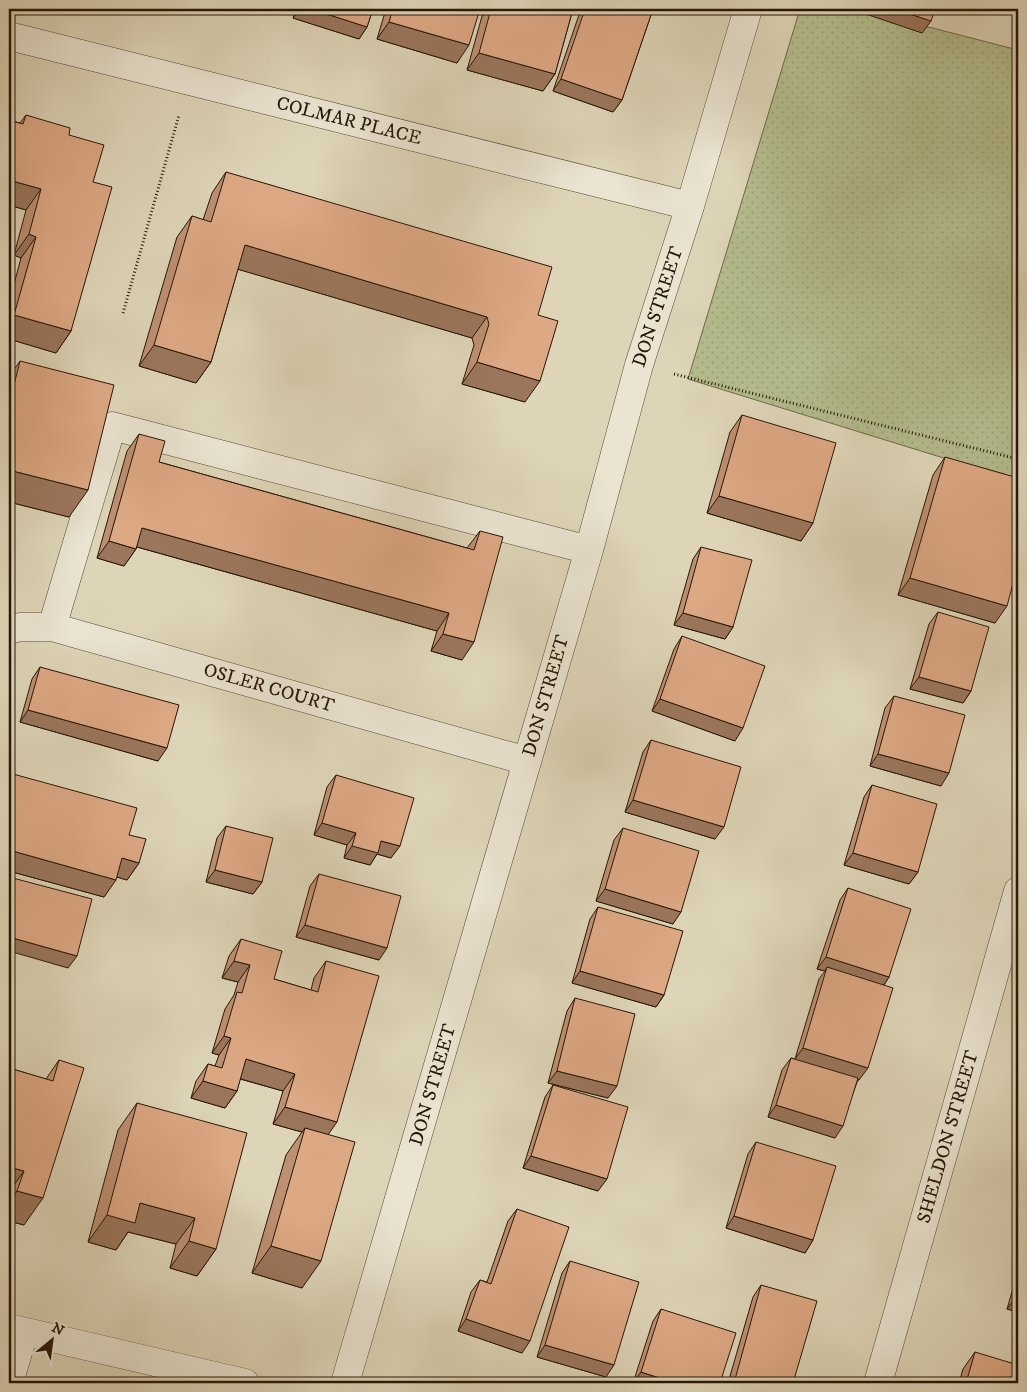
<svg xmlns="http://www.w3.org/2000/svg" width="1027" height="1392" font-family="'IM FELL DW Pica',serif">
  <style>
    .park { fill: url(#park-dots); stroke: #6d694a }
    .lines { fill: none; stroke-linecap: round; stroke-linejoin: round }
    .minor-casing { stroke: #544633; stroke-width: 29 }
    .path { stroke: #261607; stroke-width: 3; stroke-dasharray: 1 2.5; stroke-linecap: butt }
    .minor { stroke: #eae4d1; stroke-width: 28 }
    .wall { fill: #be9072; stroke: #261607 }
    .shaded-wall { fill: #9b765c; stroke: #261607 }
    .building { fill: #dda884; stroke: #261607 }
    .labels { text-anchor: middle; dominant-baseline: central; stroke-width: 4; stroke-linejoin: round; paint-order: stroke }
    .street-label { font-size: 19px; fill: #261607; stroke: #eae4d1 }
  </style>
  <defs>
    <pattern id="park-dots" width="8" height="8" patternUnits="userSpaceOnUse" patternTransform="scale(1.25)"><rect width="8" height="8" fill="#b4bc8d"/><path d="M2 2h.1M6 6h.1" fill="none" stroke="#9ba178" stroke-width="1.8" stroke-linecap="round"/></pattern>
  </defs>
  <rect width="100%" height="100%" fill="#ded5b8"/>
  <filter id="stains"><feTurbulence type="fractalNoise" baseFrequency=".004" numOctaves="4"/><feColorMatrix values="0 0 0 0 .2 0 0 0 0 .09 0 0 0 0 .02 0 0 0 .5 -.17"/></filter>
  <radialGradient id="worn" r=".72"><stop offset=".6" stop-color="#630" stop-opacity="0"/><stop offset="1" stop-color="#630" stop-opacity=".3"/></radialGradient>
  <path class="park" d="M 800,9 L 859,9 L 1018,50 L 1018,481 L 688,379 Z"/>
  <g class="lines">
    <defs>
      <path id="minor" d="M 9,36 L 690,206
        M 52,627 L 112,426 L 589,550
        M 9,630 L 20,627 L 52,627 L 527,761
        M 9,1328 L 245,1383
        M 9,1383 L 24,1332
        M 345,1383 L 589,550 L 639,365 L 690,206 L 748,9
        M 878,1383 L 1018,891"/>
    </defs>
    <use href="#minor" class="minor-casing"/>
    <path class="path" d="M 123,313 L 179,115
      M 674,374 L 1018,459"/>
    <use href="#minor" class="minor"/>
  </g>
  <path class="wall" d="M 296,9 L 373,9 L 367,27 L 359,39 L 293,18 Z
    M 386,9 L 480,9 L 457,63 L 377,39 Z
    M 484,9 L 573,9 L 555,74 L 543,91 L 467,70 Z
    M 581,9 L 653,9 L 622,100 L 613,112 L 553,91 Z
    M 26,115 L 69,135 L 93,182 L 71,331 L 56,353 L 9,339 L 9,303 L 21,258 L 14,255 L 26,210 L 9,205 L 9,125 L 12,121 L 20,123 Z
    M 226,172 L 538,315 L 525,402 L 462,384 L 474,345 L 472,338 L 238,269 L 211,362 L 196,383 L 139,366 L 177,237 L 192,216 L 203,220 L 212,193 Z
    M 20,361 L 69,517 L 9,502 L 9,377 Z
    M 742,415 L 813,523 L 801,541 L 707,513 L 730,432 Z
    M 139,434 L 159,462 L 467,548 L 480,531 L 462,660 L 431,651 L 437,631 L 137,547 L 136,549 L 124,566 L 97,558 L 127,451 Z
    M 945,457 L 995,623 L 898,595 L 933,475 Z
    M 701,547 L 733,627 L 725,639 L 674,625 L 693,559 Z
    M 938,612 L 971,691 L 963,703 L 910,689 L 929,624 Z
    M 682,636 L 735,741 L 652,711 L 674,649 Z
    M 40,667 L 158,761 L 20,722 L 32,679 Z
    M 894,696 L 941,786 L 870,766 L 885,708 Z
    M 651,740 L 715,839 L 625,812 L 643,752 Z
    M 13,774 L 129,835 L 139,863 L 127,880 L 117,877 L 104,897 L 9,871 L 9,780 Z
    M 336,775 L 391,858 L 377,854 L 370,865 L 344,858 L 347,845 L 314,835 L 327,787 Z
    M 872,785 L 918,872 L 909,884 L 844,865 L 864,797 Z
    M 226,826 L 262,882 L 253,894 L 206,882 L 217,838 Z
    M 623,828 L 673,924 L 596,901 L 614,840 Z
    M 319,874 L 379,960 L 296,937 L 310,886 Z
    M 848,888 L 889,977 L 884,985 L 859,1080 L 858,1080 L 835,1138 L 768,1117 L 782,1070 L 791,1058 L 795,1059 L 819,979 L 825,971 L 817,969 L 840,900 Z
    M 598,907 L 664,995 L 656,1007 L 572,983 L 590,919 Z
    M 241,939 L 274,979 L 311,990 L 314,978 L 326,961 L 328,1134 L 302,1288 L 252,1273 L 286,1155 L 302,1132 L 273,1124 L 283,1091 L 240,1079 L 237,1091 L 225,1108 L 191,1098 L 196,1081 L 208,1064 L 215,1066 L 219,1055 L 212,1053 L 225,1009 L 234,995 L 238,982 L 222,978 L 229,956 Z
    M 575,998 L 608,1098 L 548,1083 L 567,1011 Z
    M 59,1060 L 24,1225 L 9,1221 L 9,1068 L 46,1079 Z
    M 553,1085 L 598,1191 L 523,1168 L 545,1097 Z
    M 137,1103 L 216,1249 L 197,1276 L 170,1268 L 176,1244 L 128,1232 L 116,1250 L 88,1242 L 118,1130 Z
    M 756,1142 L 813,1240 L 805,1253 L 726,1228 L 748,1154 Z
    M 517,1209 L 522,1353 L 458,1331 L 471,1292 L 480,1280 L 487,1282 L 508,1221 Z
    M 570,1261 L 606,1377 L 537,1357 L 562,1273 Z
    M 1018,1271 L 1018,1312 L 1007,1309 Z
    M 761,1285 L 793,1383 L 728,1383 L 753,1297 Z
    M 661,1309 L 720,1383 L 633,1383 L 653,1321 Z
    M 975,1352 L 1018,1383 L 959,1383 L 963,1369 Z"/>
  <path class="shaded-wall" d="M 262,9 L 280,9 L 277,13 Z
    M 300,9 L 311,9 L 367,27 L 359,39 L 293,18 Z
    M 851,9 L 895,9 L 931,21 L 922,33 Z
    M 389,22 L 469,45 L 457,63 L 377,39 Z
    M 479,53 L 555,74 L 543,91 L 467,70 Z
    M 561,79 L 622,100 L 613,112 L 553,91 Z
    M 9,180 L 41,189 L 26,210 L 9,205 Z
    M 29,234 L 36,237 L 21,258 L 14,255 Z
    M 245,245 L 487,317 L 472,338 L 230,267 Z
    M 14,315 L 71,331 L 56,353 L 9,339 L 9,323 Z
    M 154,345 L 211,362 L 196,383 L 139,366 Z
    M 477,362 L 540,381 L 525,402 L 462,384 Z
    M 9,470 L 88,490 L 69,517 L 9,502 Z
    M 719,496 L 813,523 L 801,541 L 707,513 Z
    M 142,528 L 449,613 L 437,631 L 130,545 Z
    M 109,541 L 136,549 L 124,566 L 97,558 Z
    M 910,578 L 1007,606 L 995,623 L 898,595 Z
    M 683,613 L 733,627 L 725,639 L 674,625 Z
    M 443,634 L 474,642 L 462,660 L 431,651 Z
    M 919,677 L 971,691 L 963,703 L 910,689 Z
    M 660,699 L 743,728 L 735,741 L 652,711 Z
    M 28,710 L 167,748 L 158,761 L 20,722 Z
    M 878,754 L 949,773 L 941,786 L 870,766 Z
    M 633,800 L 724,827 L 715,839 L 625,812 Z
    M 322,823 L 356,833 L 347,845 L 314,835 Z
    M 381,841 L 400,846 L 391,858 L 377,854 L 370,865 L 344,858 L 352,846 Z
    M 9,850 L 116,880 L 104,897 L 9,871 Z
    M 853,853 L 918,872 L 909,884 L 844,865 Z
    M 122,858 L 139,863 L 127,880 L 110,875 Z
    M 215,870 L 262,882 L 253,894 L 206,882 Z
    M 605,889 L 681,912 L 673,924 L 596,901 Z
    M 305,925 L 387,948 L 379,960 L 296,937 Z
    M 9,937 L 77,956 L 68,968 L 9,951 Z
    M 826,957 L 889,977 L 881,989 L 827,967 L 825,971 L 817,969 Z
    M 234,961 L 250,965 L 238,982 L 222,978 Z
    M 580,971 L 664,995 L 656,1007 L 572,983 Z
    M 224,1036 L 231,1038 L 219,1055 L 212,1053 Z
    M 803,1048 L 868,1068 L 859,1080 L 794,1060 Z
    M 246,1059 L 295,1074 L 283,1091 L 234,1077 Z
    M 557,1071 L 617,1086 L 608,1098 L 548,1083 Z
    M 203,1081 L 237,1091 L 225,1108 L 191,1098 Z
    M 776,1105 L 843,1126 L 835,1138 L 768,1117 Z
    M 285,1107 L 337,1122 L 325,1139 L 305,1128 L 302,1132 L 273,1124 Z
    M 531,1156 L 607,1179 L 598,1191 L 523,1168 Z
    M 9,1167 L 24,1171 L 9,1192 Z
    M 17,1191 L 43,1198 L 24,1225 L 9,1221 L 9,1203 Z
    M 140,1203 L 195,1218 L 176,1244 L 128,1232 L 116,1250 L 88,1242 L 107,1215 Z
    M 734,1216 L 813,1240 L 805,1253 L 726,1228 Z
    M 189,1241 L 216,1249 L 197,1276 L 170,1268 Z
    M 271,1246 L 321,1261 L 302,1288 L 252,1273 Z
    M 1016,1297 L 1018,1298 L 1018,1312 L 1007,1309 Z
    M 466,1319 L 530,1341 L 522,1353 L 458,1331 Z
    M 545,1345 L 614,1365 L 606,1377 L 537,1357 Z
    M 641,1372 L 675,1383 L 633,1383 Z"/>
  <path class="building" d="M 311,9 L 373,9 L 367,27 Z
    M 393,9 L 480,9 L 469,45 L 389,22 Z
    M 491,9 L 573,9 L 555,74 L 479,53 Z
    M 585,9 L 653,9 L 622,100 L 561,79 Z
    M 895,9 L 935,9 L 931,21 Z
    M 26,115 L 70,128 L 69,135 L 104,145 L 93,182 L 112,187 L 71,331 L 14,315 L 36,237 L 29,234 L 41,189 L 9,180 L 9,131 L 12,121 L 23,124 Z
    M 226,172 L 552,267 L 538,315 L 558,321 L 540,381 L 477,362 L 489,324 L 487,317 L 245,245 L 211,362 L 154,345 L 192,216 L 211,222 Z
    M 20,361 L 114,385 L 88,490 L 9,470 L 9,405 Z
    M 742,415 L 836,443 L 813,523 L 719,496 Z
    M 139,434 L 165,441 L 159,462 L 474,550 L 480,531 L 503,537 L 474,642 L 443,634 L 449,613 L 142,528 L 136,549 L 109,541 Z
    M 945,457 L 1018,478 L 1018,565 L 1007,606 L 910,578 Z
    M 701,547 L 752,560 L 733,627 L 683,613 Z
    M 938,612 L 989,627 L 971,691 L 919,677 Z
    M 682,636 L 765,666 L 743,728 L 660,699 Z
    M 40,667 L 179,705 L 167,748 L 28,710 Z
    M 894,696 L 965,715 L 949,773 L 878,754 Z
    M 651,740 L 741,767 L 724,827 L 633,800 Z
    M 13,774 L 137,808 L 129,835 L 146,839 L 139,863 L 122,858 L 116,880 L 9,850 L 9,790 Z
    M 336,775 L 414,798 L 400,846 L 381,841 L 378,853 L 352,846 L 356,833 L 322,823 Z
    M 872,785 L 937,804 L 918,872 L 853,853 Z
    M 226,826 L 273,838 L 262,882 L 215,870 Z
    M 623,828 L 699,851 L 681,912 L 605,889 Z
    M 319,874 L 401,896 L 387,948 L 305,925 Z
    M 9,877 L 92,899 L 77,956 L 9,937 Z
    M 848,888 L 911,909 L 889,977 L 826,957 Z
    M 598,907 L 683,931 L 664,995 L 580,971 Z
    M 241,939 L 282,951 L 274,979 L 318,992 L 326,961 L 379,976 L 337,1122 L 285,1107 L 295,1074 L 246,1059 L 237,1091 L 203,1081 L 208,1064 L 222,1068 L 231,1038 L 224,1036 L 237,992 L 242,993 L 250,965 L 234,961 Z
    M 827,967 L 893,988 L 868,1068 L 803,1048 Z
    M 575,998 L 635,1014 L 617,1086 L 557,1071 Z
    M 791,1058 L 858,1078 L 843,1126 L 776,1105 Z
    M 59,1060 L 84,1068 L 43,1198 L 17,1191 L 24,1171 L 9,1167 L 9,1068 L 53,1081 Z
    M 553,1085 L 628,1107 L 607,1179 L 531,1156 Z
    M 137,1103 L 247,1133 L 216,1249 L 189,1241 L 195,1218 L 140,1203 L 135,1223 L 107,1215 Z
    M 305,1128 L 355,1142 L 321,1261 L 271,1246 Z
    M 756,1142 L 836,1166 L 813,1240 L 734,1216 Z
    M 517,1209 L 569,1227 L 530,1341 L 466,1319 L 480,1280 L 491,1284 Z
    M 570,1261 L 639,1282 L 614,1365 L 545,1345 Z
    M 761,1285 L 817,1301 L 793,1383 L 734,1383 Z
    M 1018,1288 L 1018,1298 L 1016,1297 Z
    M 661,1309 L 736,1333 L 720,1383 L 675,1383 L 641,1372 Z
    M 975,1352 L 1018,1365 L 1018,1383 L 966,1383 Z"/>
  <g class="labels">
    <g class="street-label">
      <text transform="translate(349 121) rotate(14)">COLMAR PLACE</text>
      <text transform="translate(658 307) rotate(-72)">DON STREET</text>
      <text transform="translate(269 688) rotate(16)">OSLER COURT</text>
      <text transform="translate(546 696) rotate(-74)">DON STREET</text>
      <text transform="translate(433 1085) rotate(-74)">DON STREET</text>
      <text transform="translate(948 1137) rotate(-74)">SHELDON STREET</text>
    </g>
  </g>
  <rect width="1027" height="1392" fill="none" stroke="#ded5b8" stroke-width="30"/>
  <rect x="10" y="10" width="1007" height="1372" fill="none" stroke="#261607" stroke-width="2.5"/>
  <rect x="15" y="15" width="997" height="1362" fill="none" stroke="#261607"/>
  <g transform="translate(52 1340) rotate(29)" stroke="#eae4d1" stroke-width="4" paint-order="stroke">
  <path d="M0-4L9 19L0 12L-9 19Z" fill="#261607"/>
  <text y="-8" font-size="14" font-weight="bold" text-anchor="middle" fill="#261607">N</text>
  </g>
  <rect width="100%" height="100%" filter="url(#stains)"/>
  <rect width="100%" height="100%" fill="url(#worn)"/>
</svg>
